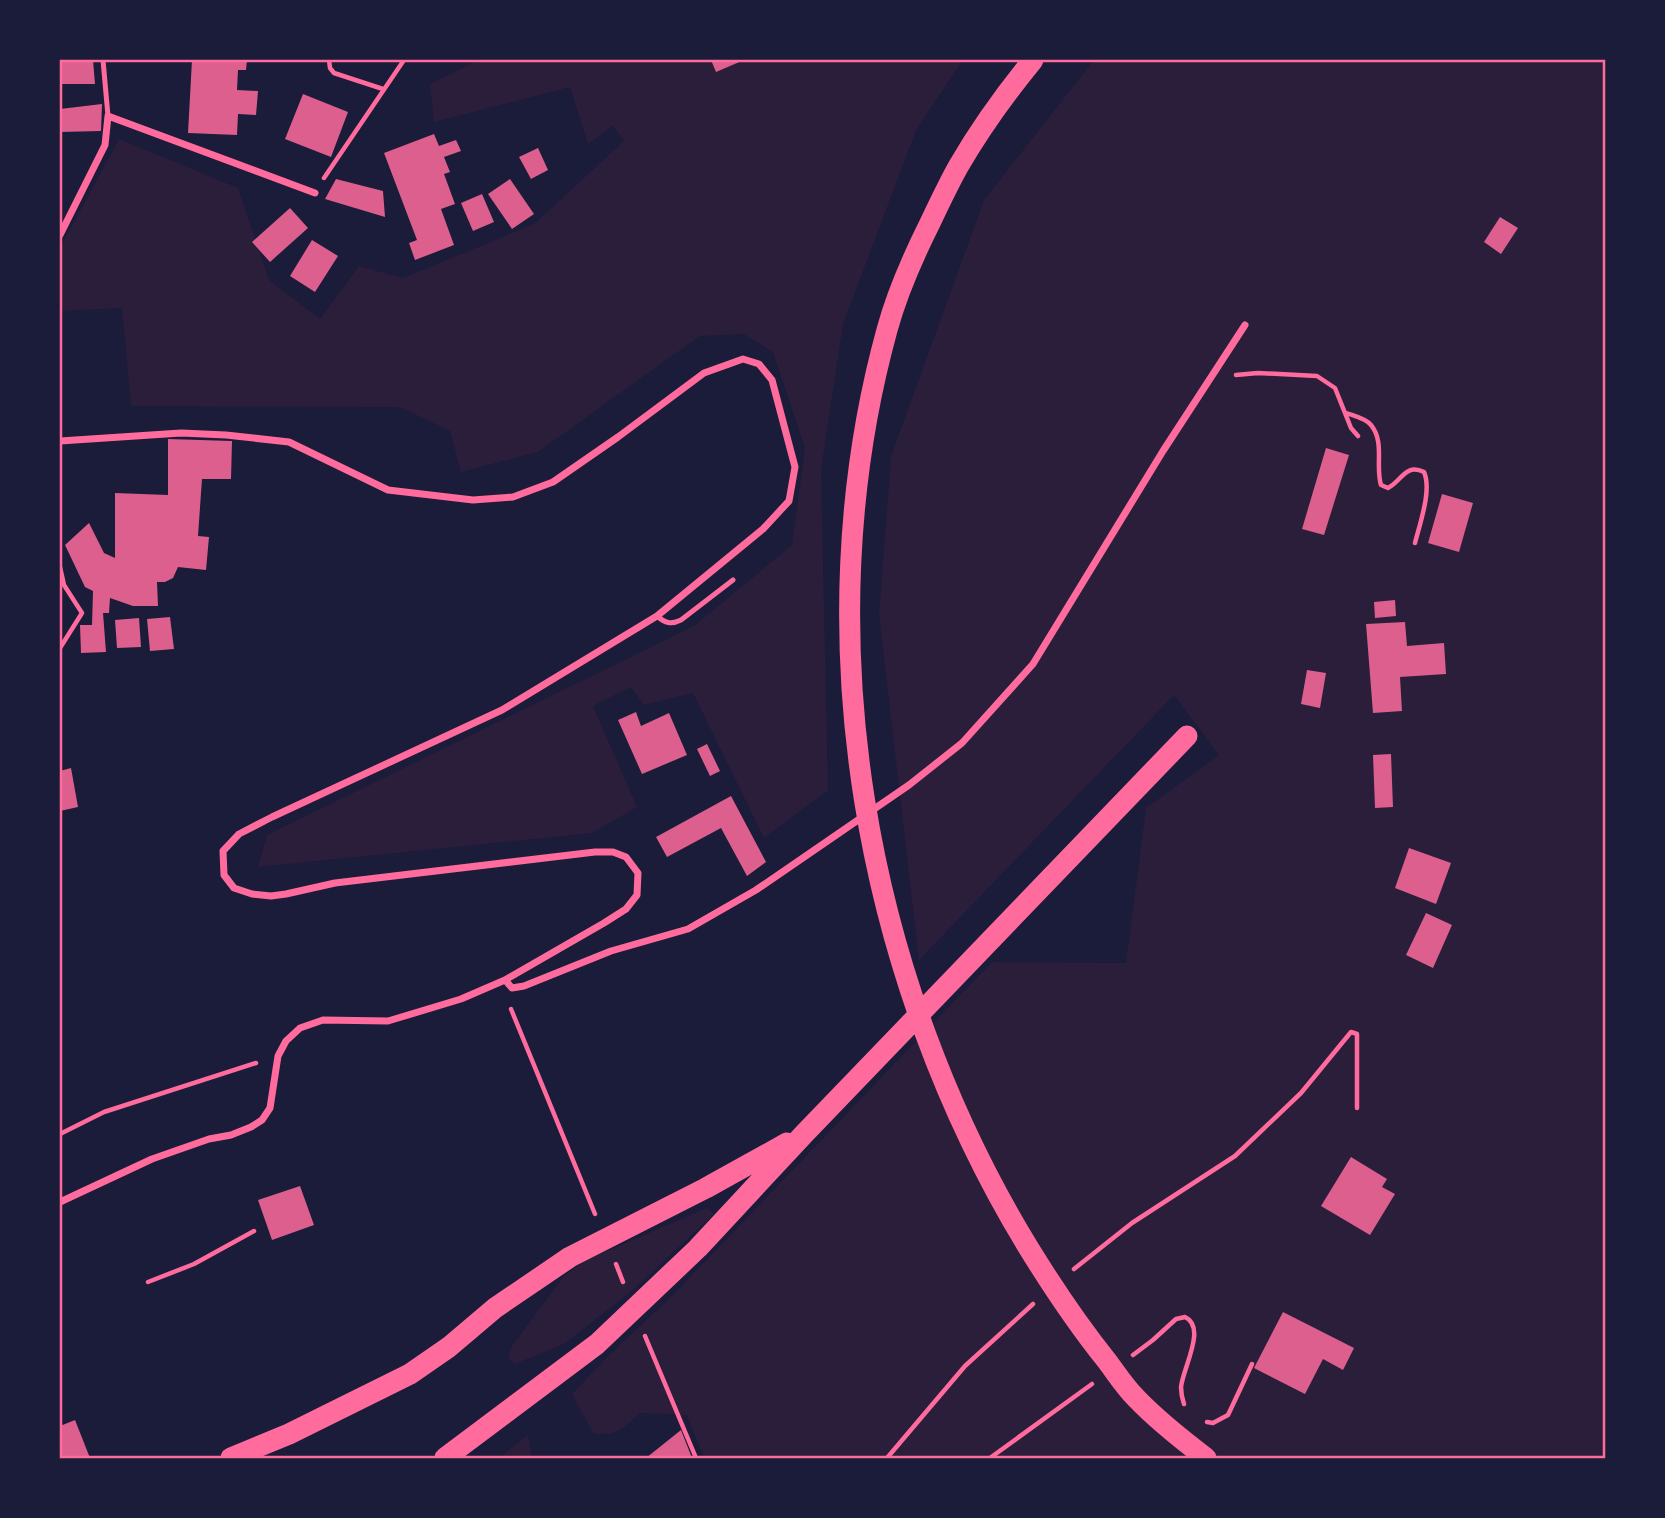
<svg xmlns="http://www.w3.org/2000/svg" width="1665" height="1518" font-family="'Fira Sans Condensed',sans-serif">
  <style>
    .green { fill: #2a1e3b }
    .building { fill: #dd5f8e }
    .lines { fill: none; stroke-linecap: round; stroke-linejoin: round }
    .path { stroke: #ff6b9d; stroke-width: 4.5 }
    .service { stroke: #ff6b9d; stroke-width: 5 }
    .minor { stroke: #ff6b9d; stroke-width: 7 }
    .motorway { stroke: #ff6b9d; stroke-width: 21 }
    .neatline { fill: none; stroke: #ff6b9d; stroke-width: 2.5 }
  </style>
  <rect width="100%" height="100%" fill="#1b1b3a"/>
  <path class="green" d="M 479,60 L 963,60 L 917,128 L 843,324 L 821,470 L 828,790 L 764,838 L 693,693 L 644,705 L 631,687 L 593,706 L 637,807 L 592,833 L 258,867 L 267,835 L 694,626 L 792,545 L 805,448 L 773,352 L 744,334 L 700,336 L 538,452 L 461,472 L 450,431 L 400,407 L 131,406 L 122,308 L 60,311 L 60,248 L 119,139 L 238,188 L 269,280 L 320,319 L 359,266 L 403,278 L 534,224 L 624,141 L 613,126 L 588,144 L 570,87 L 434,122 L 430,84 Z
    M 1094,60 L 1605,60 L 1605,1458 L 704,1458 L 687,1415 L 640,1413 C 625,1427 615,1438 593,1433 L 572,1394 L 608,1356 L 669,1299 L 992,962 L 1126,963 L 1146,808 L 1219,755 L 1174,695 L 919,960 L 879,614 L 891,456 L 984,200 Z
    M 707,1208 L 714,1214 L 634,1289 L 564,1344 L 515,1364 L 508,1358 L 512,1346 L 564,1276 L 586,1260 Z
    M 528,1435 L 532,1458 L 499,1458 Z"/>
  <path class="building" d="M 60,60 L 93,60 L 95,84 L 60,84 Z
    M 192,60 L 247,60 L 246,70 L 238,70 L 237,90 L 258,91 L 256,115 L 238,114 L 237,135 L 188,133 Z
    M 711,60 L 744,60 L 716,72 Z
    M 303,94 L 348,112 L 331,157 L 285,139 Z
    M 102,104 L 101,131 L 60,132 L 60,109 Z
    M 434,134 L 439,146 L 456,140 L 461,151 L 444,157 L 450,172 L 444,174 L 455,204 L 441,209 L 454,245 L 415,260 L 409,243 L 417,240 L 384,153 Z
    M 538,148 L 548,170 L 531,179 L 519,157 Z
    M 336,179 L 383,191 L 385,217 L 325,199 Z
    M 510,179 L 534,214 L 512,229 L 488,194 Z
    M 482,194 L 494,222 L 473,231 L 461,203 Z
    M 290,208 L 308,228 L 270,262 L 252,242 Z
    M 1500,217 L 1518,228 L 1501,254 L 1484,242 Z
    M 312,240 L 338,256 L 315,292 L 290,276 Z
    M 168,439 L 232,441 L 231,479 L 202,479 L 198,536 L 209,537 L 206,570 L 178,567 L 173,578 L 165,582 L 157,582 L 158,606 L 133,606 L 110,598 L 109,613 L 103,613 L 106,652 L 81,653 L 80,625 L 92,625 L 93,591 L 85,587 L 65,545 L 89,523 L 104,553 L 115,558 L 115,493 L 168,495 Z
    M 1326,448 L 1349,455 L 1324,535 L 1302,529 Z
    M 1442,494 L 1473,503 L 1459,552 L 1428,543 Z
    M 1395,600 L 1396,616 L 1375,618 L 1374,602 Z
    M 170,617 L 174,649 L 150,651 L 147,619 Z
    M 139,618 L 141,647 L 117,648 L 115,620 Z
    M 1405,622 L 1407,646 L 1444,643 L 1446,674 L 1400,677 L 1402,711 L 1373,713 L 1366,624 Z
    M 1307,670 L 1326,673 L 1320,708 L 1301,704 Z
    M 636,712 L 641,726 L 669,713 L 687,755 L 642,774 L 618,720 Z
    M 707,744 L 720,771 L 710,776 L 697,749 Z
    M 1391,754 L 1393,807 L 1375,808 L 1373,755 Z
    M 71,768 L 78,807 L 60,811 L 60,771 Z
    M 731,796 L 766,862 L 747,876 L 721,828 L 667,857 L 656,837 Z
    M 1409,848 L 1451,863 L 1436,904 L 1395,888 Z
    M 1426,913 L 1452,925 L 1433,968 L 1406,955 Z
    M 1351,1157 L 1387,1179 L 1382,1187 L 1395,1194 L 1370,1235 L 1321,1206 Z
    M 300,1186 L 314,1225 L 272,1240 L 258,1200 Z
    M 1283,1312 L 1354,1348 L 1343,1370 L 1323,1359 L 1305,1394 L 1254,1368 Z
    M 75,1420 L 90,1458 L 60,1458 L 60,1426 Z
    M 681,1430 L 692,1458 L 646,1458 Z"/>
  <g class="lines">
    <path class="path" d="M 329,60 L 330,68 L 334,73 L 383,89
      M 324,178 L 404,60
      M 1236,375 L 1258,373 L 1317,376 L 1335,388 L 1351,428 L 1358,436
      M 1346,413 C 1354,416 1365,418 1371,425 C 1385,442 1375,466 1381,485 L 1388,488 C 1402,481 1405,463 1424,472 C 1432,490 1420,523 1415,543
      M 60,567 L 64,585 L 82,613 L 60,648
      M 511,1009 L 595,1214
      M 60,1134 L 104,1112 L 256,1063
      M 616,1264 L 623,1282
      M 1074,1269 L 1132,1223 L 1235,1156 L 1301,1093 L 1351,1032 L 1357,1034 L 1357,1108
      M 148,1282 L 194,1264 L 254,1231
      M 645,1336 L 696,1458
      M 1133,1355 L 1153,1340 L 1176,1319 L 1185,1317 C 1207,1327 1183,1368 1181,1387 C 1181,1393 1182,1398 1184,1404
      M 1207,1422 L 1213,1423 L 1228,1415 L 1252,1364
      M 887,1458 L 965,1366 L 1033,1304
      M 990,1458 L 1092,1384"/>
    <path class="service" d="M 103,60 L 108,116
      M 657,616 C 665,623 671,625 681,620 L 733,580"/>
    <path class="minor" d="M 60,235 L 105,145 L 108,116 L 315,193
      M 60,441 L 181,433 L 226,435 L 289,442 L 388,490 L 473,500 L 513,497 L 553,482 L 618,437 L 704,373 L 743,359 L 759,364 L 772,380 L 795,467 L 789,501 L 763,529 L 657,616 L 502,710 L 272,817 L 239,834 L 223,851 L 224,875 L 234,888 L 252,894 L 271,896 L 286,894 L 335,883 L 595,852 L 613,852 L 626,857 L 638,873 L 637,895 L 626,909 L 604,923 L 505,980 L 461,999 L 388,1021 L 323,1020 L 300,1028 L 286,1041 L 278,1056 L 270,1108 L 262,1120 L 251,1127 L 231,1135 L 209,1139 L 152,1159 L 60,1202
      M 505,980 L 512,988 L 524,986 L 611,951 L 688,929 L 756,890 L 909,785 L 962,743 L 1033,664 L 1163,451 L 1245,325"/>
    <path class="motorway" d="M 1033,60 C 1006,93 980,129 958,167 C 948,185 939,204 930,223 C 913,257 897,293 887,330 C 803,635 865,979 1028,1247 C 1052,1286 1078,1325 1107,1361 C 1116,1373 1125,1387 1136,1398 C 1157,1420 1181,1439 1206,1458
      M 231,1458 L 289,1434 L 410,1374 L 449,1347 L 495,1308 L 570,1257 L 706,1188 L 787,1143
      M 445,1458 L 597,1344 L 698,1248 L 804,1134 L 1187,736"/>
  </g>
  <rect width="1665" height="1518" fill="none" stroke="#1b1b3a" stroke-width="122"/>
  <rect x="61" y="61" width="1543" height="1396" class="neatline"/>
</svg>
